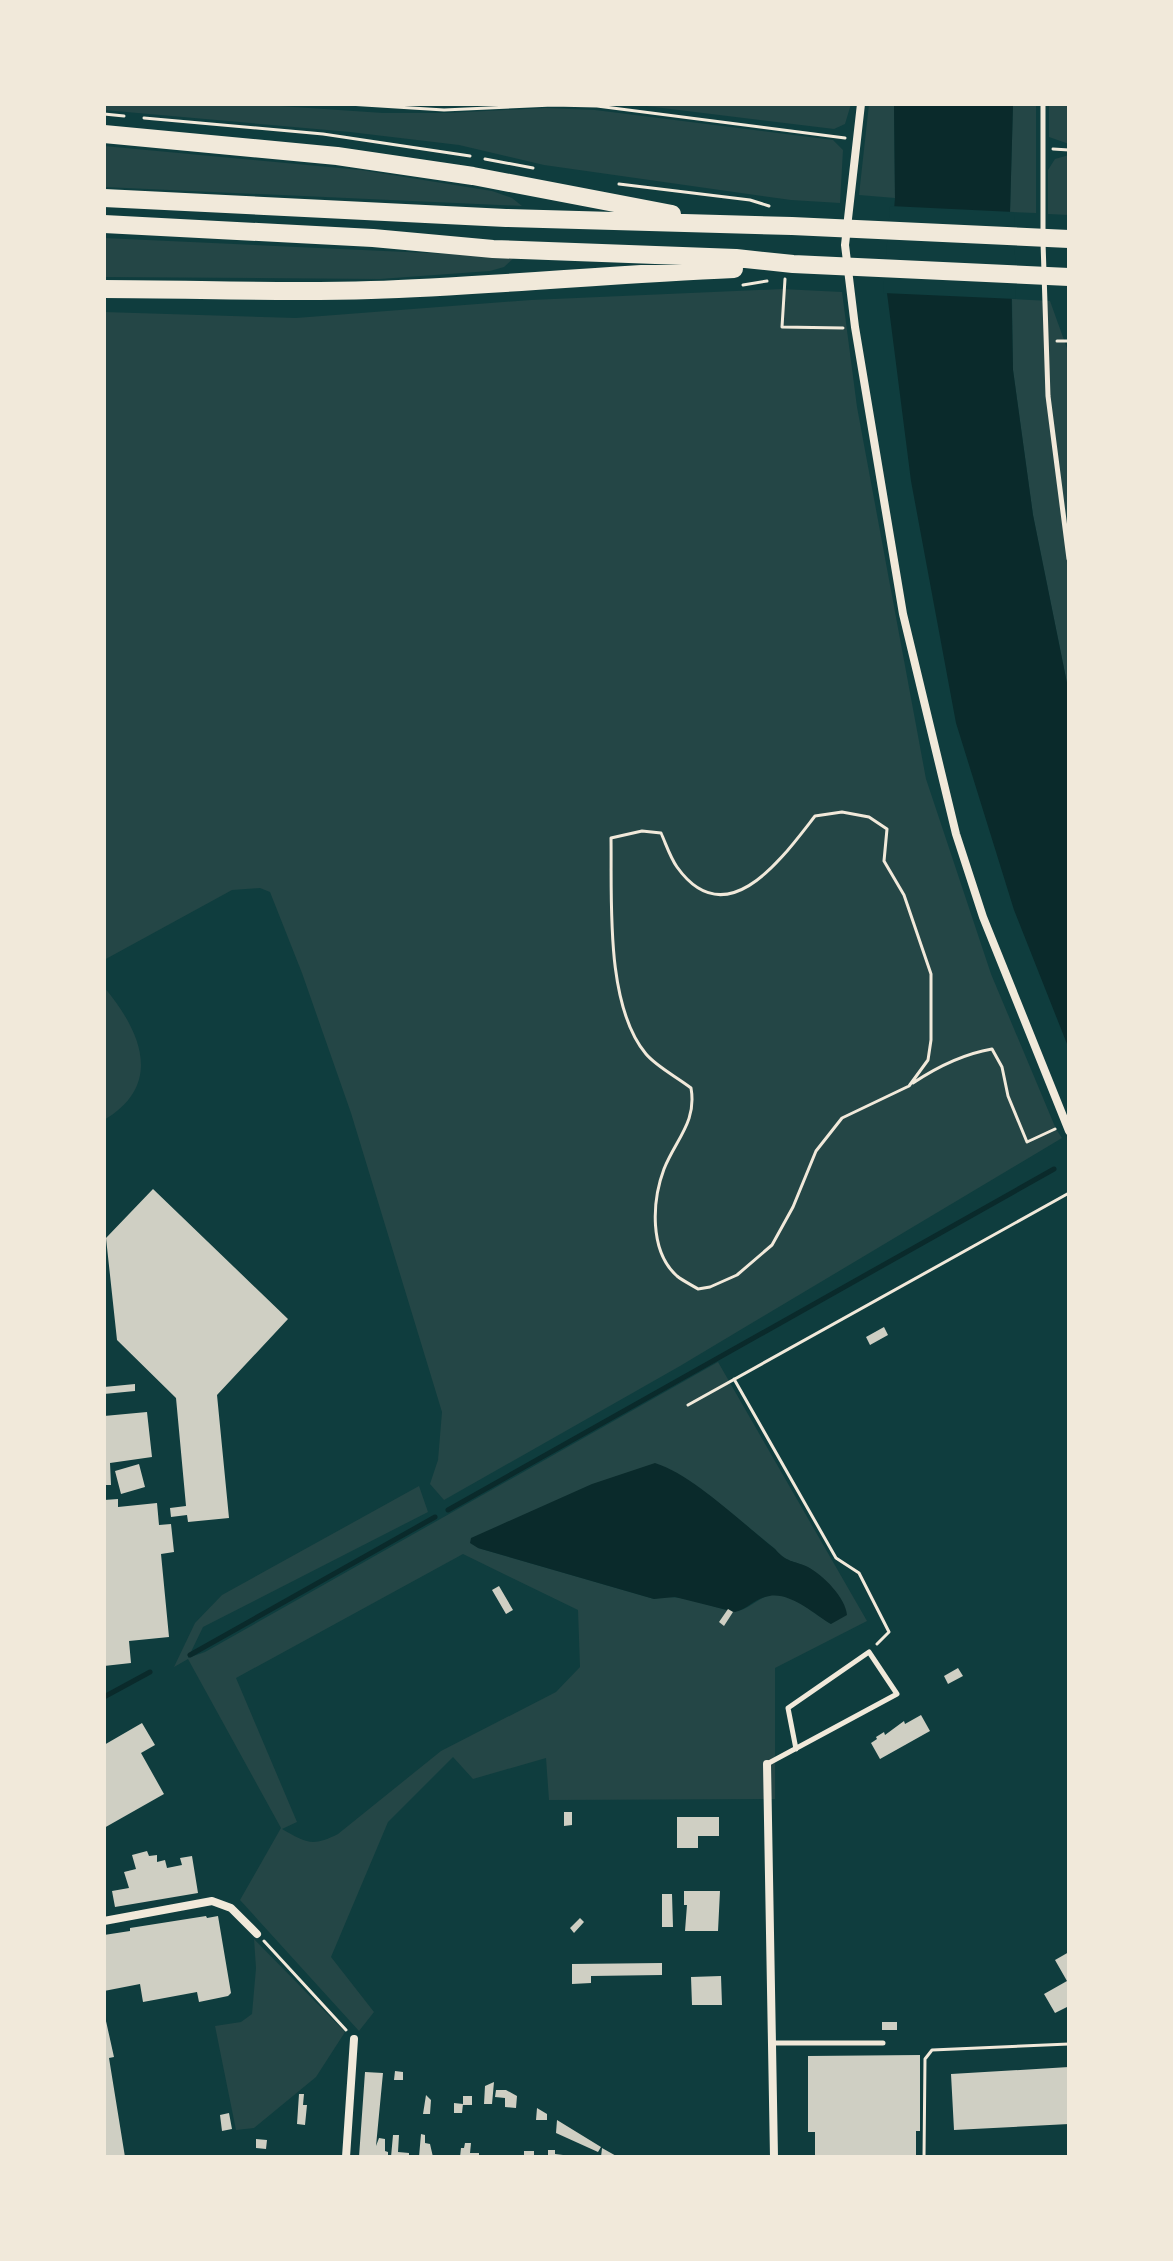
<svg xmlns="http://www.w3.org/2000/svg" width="1173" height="2261" font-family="'Titillium Web',sans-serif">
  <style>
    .green { fill: #244646; fill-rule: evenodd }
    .water { fill: #0a2a2b }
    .pier { fill: #0f3d3e }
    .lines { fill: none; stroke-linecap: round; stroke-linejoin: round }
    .stream { stroke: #0a2a2b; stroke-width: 5 }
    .building { fill: #cfcfc3 }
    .path { stroke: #f1e9da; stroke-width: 3 }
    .service { stroke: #f1e9da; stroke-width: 5 }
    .minor { stroke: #f1e9da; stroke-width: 8 }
    .trunk { stroke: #f1e9da; stroke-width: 18 }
  </style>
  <rect width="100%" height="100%" fill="#0f3d3e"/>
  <path class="green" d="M 104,104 L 251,104 L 383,113 L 446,113 L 546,108 L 595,110 L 833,140 L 843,150 L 840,203 L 791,200 L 544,165 L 459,145 L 350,132 L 104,110 Z
    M 630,104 L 851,104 L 845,124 L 834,129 Z
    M 869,104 L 894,104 L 895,198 L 859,195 Z
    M 1013,104 L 1036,104 L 1036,213 L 1010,212 Z
    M 1049,104 L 1069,104 L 1069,144 L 1049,137 Z
    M 104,146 L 361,170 L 492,191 L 512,198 L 522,206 L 104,187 Z
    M 1069,155 L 1069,215 L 1048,214 L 1048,170 L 1055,159 Z
    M 104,238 L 515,257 L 504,267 L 490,271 L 380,279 L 104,277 Z
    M 782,289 L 842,292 L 857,407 L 926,779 L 991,974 L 1056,1129 L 1062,1138 L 680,1366 L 444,1500 L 430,1484 L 438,1460 L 442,1412 L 351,1113 L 302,973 L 270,892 L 260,888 L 232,890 L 104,960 L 104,312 L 296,318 L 531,300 Z
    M 1012,299 L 1050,301 L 1068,351 L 1069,693 L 1033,515 L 1013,370 Z
    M 104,987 C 140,1030 165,1084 104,1120 Z
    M 718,1362 L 867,1621 L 775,1668 L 775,1799 L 549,1800 L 546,1758 L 473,1779 L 453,1757 L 388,1822 L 331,1957 L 374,2012 L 359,2031 L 240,1900 L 281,1828 L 188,1659 L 174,1667 L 195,1623 L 222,1595 L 419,1486 L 428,1512 L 203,1627 L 188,1658 L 205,1652 ZM 709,1495 L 775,1549 C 786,1563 792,1560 807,1567 C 827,1576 827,1605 831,1624 C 817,1615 799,1600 783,1595 C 762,1589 750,1614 731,1611 C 706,1606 679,1592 654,1599 L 478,1548 ZM 463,1554 L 578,1610 L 580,1667 L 556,1692 L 441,1751 L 338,1834 C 312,1847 307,1843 282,1829 L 297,1822 L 236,1678 Z
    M 254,1939 L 345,2032 L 316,2077 L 254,2128 L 236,2130 L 215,2026 L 241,2022 L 252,2014 L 256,1968 Z"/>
  <path class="water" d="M 894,104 L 1013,104 L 1010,212 L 1013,370 L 1033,515 L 1069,693 L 1069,1049 L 1014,910 L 956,723 L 911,481 L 887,293 L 895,198 Z
    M 655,1463 C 693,1475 742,1523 775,1549 C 787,1563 793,1560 808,1567 C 823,1575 846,1598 847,1615 L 831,1624 C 813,1613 787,1589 765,1597 C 754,1600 747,1609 735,1612 L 675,1597 L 654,1599 L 478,1548 L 470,1543 L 471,1538 L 592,1484 Z"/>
  <path class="pier" d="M 890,206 L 1014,212 L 1016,299 L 883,293 Z"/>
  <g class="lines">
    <path class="stream" d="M 448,1510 L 1054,1169
      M 190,1655 L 435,1517
      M 104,1697 L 150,1672"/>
  </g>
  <path class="building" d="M 153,1189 L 288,1319 L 217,1395 L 229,1518 L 188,1522 L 187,1515 L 171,1517 L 170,1508 L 186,1506 L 176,1398 L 117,1340 L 106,1238 Z
    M 884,1327 L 888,1335 L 870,1345 L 866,1337 Z
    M 135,1384 L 135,1391 L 104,1394 L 104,1387 Z
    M 147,1412 L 152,1457 L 110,1463 L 111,1485 L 104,1485 L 104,1416 Z
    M 139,1464 L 145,1487 L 121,1494 L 115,1471 Z
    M 118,1499 L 118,1507 L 157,1503 L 159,1525 L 171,1524 L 174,1552 L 161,1554 L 169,1637 L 129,1641 L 131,1663 L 104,1666 L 104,1500 Z
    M 499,1586 L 513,1610 L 506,1614 L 492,1590 Z
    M 728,1609 L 733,1612 L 724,1626 L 719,1622 Z
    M 958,1668 L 963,1676 L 948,1684 L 944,1676 Z
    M 921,1715 L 930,1731 L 880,1759 L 871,1743 L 877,1739 L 876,1737 L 884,1732 L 885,1735 L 904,1721 L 905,1724 Z
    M 142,1723 L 155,1745 L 141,1753 L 164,1794 L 104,1828 L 104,1745 Z
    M 564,1812 L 572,1812 L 572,1825 L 564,1826 Z
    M 677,1817 L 719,1817 L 719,1836 L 698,1836 L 698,1848 L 677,1848 Z
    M 147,1851 L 149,1856 L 157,1855 L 157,1862 L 165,1860 L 167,1868 L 182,1865 L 180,1858 L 192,1856 L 198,1893 L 115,1907 L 112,1891 L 129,1888 L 124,1872 L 136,1869 L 132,1855 Z
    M 684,1891 L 720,1891 L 718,1931 L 685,1931 L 687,1905 L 684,1905 Z
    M 662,1894 L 672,1894 L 673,1927 L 662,1927 Z
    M 206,1916 L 207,1918 L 218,1916 L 231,1993 L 228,1996 L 199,2002 L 197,1992 L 143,2002 L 140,1984 L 104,1991 L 104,1935 L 130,1931 L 130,1928 Z
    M 580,1918 L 584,1922 L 574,1933 L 570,1928 Z
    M 1069,1952 L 1069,2006 L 1055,2013 L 1044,1994 L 1067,1981 L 1055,1960 Z
    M 662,1963 L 662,1975 L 591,1976 L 591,1983 L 572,1984 L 572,1964 Z
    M 721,1976 L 722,2005 L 692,2005 L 691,1977 Z
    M 104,2012 L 114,2057 L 109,2058 L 125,2157 L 104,2157 Z
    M 882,2022 L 897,2022 L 897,2030 L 882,2030 Z
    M 920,2055 L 920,2131 L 916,2131 L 916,2157 L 815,2157 L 815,2132 L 808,2132 L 808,2056 Z
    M 1069,2067 L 1069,2124 L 954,2130 L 951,2074 Z
    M 395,2071 L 403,2072 L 403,2080 L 394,2080 Z
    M 365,2072 L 383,2073 L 376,2146 L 379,2138 L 385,2139 L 385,2151 L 388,2152 L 388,2157 L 359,2157 Z
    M 494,2082 L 492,2104 L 484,2104 L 485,2086 Z
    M 496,2090 L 506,2090 L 517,2096 L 516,2108 L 505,2107 L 505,2098 L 495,2097 Z
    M 299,2094 L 304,2094 L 303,2105 L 307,2105 L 305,2125 L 297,2124 Z
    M 426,2095 L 431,2100 L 430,2114 L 423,2114 Z
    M 463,2096 L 472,2096 L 472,2105 L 463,2105 Z
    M 454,2103 L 463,2104 L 462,2113 L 454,2113 Z
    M 537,2108 L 547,2114 L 547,2120 L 536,2120 Z
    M 229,2113 L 232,2129 L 222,2131 L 220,2115 Z
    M 557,2120 L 601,2147 L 598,2152 L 556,2133 Z
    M 421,2134 L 425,2135 L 425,2143 L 430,2144 L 433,2157 L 419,2157 Z
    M 393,2135 L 399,2135 L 398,2152 L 409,2153 L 409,2157 L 391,2157 Z
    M 256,2139 L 267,2140 L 266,2149 L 256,2148 Z
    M 465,2143 L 471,2143 L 470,2153 L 479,2153 L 479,2157 L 460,2157 L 461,2148 L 464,2148 Z
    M 602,2148 L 618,2157 L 601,2157 Z
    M 548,2150 L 555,2150 L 555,2154 L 563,2155 L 562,2157 L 548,2157 Z
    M 524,2151 L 534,2151 L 534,2157 L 524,2157 Z"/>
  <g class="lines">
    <path class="path" d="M 348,104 L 444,110 L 553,105 L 597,106 L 845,138
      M 104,114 L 124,116
      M 144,118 L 323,134 L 470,156
      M 1053,149 L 1069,150
      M 485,159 L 533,168
      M 619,184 L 750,200 L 769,206
      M 785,279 L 782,327 L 843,328
      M 743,285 L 767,281
      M 1057,341 L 1069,341
      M 842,812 L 869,817 L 887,829 L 884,861 L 904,895 L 931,974 L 931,1040 L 928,1060 L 909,1086 L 842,1118 L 816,1151 L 793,1207 L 772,1245 L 737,1275 L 710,1287 L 698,1289 C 692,1285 683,1281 677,1276 C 649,1251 652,1201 664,1169 C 676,1139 697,1122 691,1088 C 677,1077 657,1067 646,1054 C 605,1005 612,900 611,838 L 642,831 L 661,833 C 666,844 670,857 677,867 C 727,937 783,857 815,816 Z
      M 913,1083 C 937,1067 963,1054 992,1049 L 1002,1067 L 1008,1096 L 1027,1142 L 1055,1129
      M 734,1379 L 836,1558 L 859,1573 L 889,1632 L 877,1644
      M 688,1405 L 1069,1193
      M 264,1941 L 346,2030
      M 924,2157 L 925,2059 L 932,2050 L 1069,2044"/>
    <path class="service" d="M 1043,232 L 1043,104
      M 1043,242 L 1048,396 L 1069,559
      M 767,1764 L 897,1694 L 869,1652 L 788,1708 L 796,1749
      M 773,2043 L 883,2043"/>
    <path class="minor" d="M 861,104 L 845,245 L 855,327 L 903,614 L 956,834 L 983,917 L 1069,1131
      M 767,1764 L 774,2157
      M 104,1921 L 212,1901 L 231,1908 L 257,1934
      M 346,2157 L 354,2039"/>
    <path class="trunk" d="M 104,134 L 337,156 L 473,176 L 672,214
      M 104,198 L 506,218 L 792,226 L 1069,239
      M 104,224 L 373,238 L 493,249 L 736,258 L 793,264 L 1069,277
      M 104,289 C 193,289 282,293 371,290 C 492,286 613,274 734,269"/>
  </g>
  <rect width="1173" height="2261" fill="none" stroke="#f1e9da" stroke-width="212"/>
</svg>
